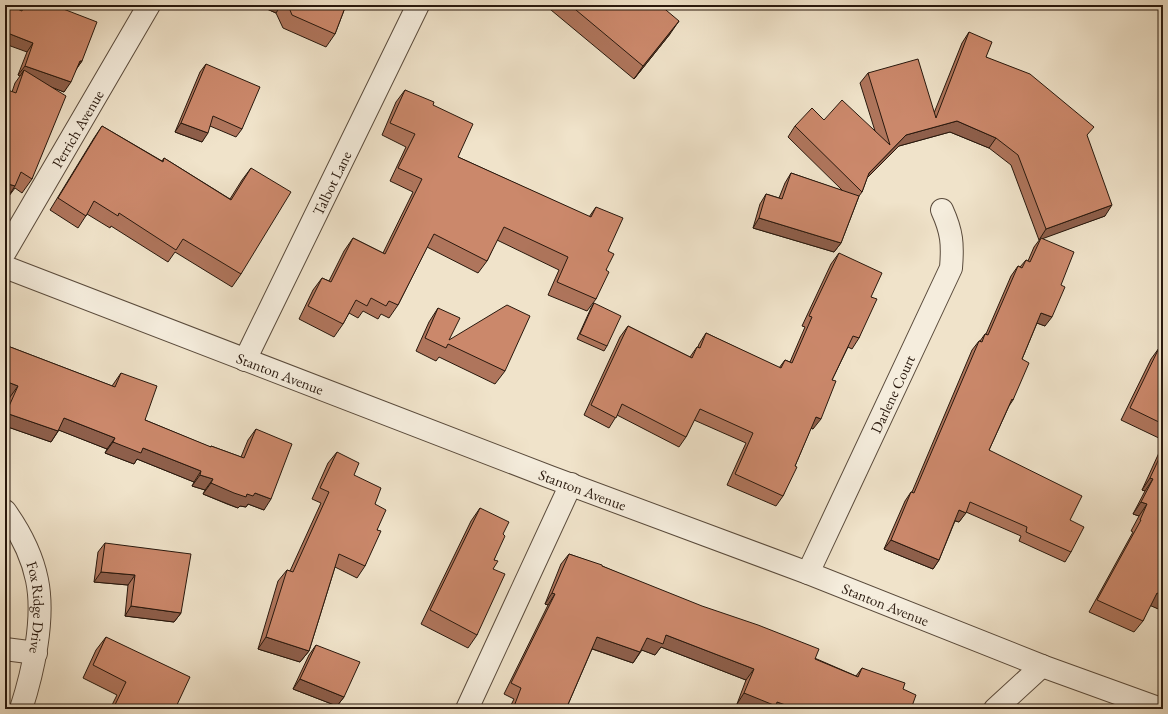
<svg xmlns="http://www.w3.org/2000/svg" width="1168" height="714" font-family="'EB Garamond',serif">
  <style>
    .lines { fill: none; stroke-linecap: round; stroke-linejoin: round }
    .minor-casing { stroke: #5a4b3c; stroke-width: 24 }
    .minor { stroke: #f5eddd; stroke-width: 22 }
    .wall { fill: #af755c; stroke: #28180d }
    .shaded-wall { fill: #8e5f4b; stroke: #28180d }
    .building { fill: #cb886b; stroke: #28180d }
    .labels { text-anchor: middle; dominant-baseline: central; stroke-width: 3.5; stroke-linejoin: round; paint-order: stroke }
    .street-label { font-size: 15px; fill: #28180d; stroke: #f5eddd }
  </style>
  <rect width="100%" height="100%" fill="#f0e3ca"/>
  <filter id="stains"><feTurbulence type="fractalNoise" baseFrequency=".005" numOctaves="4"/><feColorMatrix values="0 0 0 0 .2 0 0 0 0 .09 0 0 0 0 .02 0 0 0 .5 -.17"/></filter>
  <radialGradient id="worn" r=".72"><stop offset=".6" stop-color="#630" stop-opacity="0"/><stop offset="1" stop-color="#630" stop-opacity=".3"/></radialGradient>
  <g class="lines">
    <defs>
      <g id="minor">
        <path id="s1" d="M 5,252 L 149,5"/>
        <path id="s2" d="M 5,267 L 550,477 L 808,573 L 1042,666 L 1161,709"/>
        <path id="s3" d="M 245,360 L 418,5"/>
        <path id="s4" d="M 5,511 C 20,532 32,555 37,580 C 45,619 33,672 21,709"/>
        <path id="s5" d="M 808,573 L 951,268 C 953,244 952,232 942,210"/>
        <path d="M 5,649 L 36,653"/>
        <path d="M 467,709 L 571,484"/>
        <path d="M 995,709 L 1042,666"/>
      </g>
    </defs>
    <use href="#minor" class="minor-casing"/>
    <use href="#minor" class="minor"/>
  </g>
  <path class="wall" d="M 20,5 L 53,5 L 82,61 L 76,69 L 64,92 L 52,87 L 32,179 L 22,193 L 15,188 L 6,200 L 12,92 L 15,83 L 20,76 L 18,75 L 27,52 L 19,9 Z
    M 258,5 L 346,5 L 335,34 L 326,47 L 283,28 L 276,13 Z
    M 545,5 L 660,5 L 670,34 L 634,79 Z
    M 969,32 L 986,57 L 1087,136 L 1105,216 L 1042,238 L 1045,326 L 1037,323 L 1022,359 L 1013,400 L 1009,406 L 989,450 L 1070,520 L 1071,552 L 1065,562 L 1019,541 L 1021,536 L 966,512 L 959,522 L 955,521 L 939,560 L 933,569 L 884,549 L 905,501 L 911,492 L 912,492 L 972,350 L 979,341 L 980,341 L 985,334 L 986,334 L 1011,276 L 1018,266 L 1020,267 L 1026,260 L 1028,261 L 1034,247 L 1040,239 L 1039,240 L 1011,165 L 989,148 L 950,132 L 899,146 L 867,178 L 862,192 L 859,196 L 841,243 L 834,252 L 753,228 L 760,204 L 766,194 L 779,198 L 785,183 L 791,173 L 843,191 L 788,137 L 795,126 L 824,120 L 875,131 L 860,83 L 868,73 L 934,113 L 962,43 Z
    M 206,64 L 242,129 L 236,137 L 210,126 L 202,142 L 175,132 L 200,72 Z
    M 405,90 L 433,105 L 458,157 L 589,217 L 596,207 L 608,251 L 606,270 L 596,299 L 587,311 L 548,295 L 559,270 L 497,240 L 487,261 L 478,273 L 427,247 L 398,305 L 389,318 L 381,314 L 378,319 L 363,311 L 358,318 L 349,313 L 343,324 L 334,337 L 299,319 L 313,290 L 322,278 L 329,281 L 344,251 L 353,238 L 383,253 L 413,192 L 390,181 L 406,147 L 382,135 L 396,102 Z
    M 102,126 L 162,161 L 164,158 L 230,199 L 242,180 L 251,168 L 241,274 L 232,287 L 175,252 L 168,262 L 111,226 L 110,228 L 87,214 L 78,228 L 50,210 L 94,138 Z
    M 839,253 L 871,297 L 859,338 L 852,349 L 848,347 L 832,380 L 813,429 L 811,428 L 795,466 L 783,496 L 776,506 L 727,485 L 746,443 L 694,420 L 686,437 L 679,447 L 617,415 L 609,428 L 584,415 L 620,337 L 628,326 L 690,357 L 697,347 L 698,347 L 699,344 L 706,333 L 779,368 L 785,360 L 790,362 L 805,327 L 802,326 L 831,264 Z
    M 594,303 L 607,346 L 604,351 L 577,339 L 591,308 Z
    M 438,308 L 449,340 L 505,371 L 495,384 L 439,357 L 436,361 L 416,351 L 429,322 Z
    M 5,345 L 112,386 L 121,373 L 145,420 L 210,447 L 211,446 L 241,457 L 248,440 L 256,429 L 264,510 L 248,504 L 246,507 L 240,506 L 238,508 L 227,504 L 203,494 L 205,490 L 192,486 L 194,482 L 137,459 L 134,464 L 105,453 L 107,449 L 59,430 L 51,442 L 5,426 L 5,409 L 10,397 Z
    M 1159,348 L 1163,350 L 1163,440 L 1121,420 L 1151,359 Z
    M 1163,444 L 1163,611 L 1150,605 L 1143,621 L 1134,632 L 1089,612 L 1133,532 L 1131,531 L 1139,516 L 1133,514 L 1145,491 L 1142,490 Z
    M 337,452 L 375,504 L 377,530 L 365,566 L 357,578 L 335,567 L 309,651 L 300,662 L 258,649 L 278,581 L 287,570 L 290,571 L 321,503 L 312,499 L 328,463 Z
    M 480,508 L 503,534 L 494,560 L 493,569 L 477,635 L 468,648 L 421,624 L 471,521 Z
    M 105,543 L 181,613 L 174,622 L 125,616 L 128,585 L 94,582 L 98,552 Z
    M 569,554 L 602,566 L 856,676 L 862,668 L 903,689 L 911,709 L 749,709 L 737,704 L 746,680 L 661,647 L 655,655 L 642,650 L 633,663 L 592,649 L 566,709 L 509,709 L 514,699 L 504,694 L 548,605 L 545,604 L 561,564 Z
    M 106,637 L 175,709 L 110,709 L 117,695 L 83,678 L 96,650 Z
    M 316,645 L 344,697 L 337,706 L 293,689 L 309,655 Z"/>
  <path class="shaded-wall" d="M 258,5 L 281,5 L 276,13 Z
    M 679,21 L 670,34 L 634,79 L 643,66 Z
    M 5,32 L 33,43 L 27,52 L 5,44 Z
    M 80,61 L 82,61 L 75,71 Z
    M 25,66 L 71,82 L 64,92 L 22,76 L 24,70 L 20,76 L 18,75 Z
    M 957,121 L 996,138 L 989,148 L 950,132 L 899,146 L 862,183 L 869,173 L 906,135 Z
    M 181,123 L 208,133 L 202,142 L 175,132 Z
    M 5,183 L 15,186 L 6,200 L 5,199 Z
    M 1112,205 L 1105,216 L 1039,240 L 1046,229 Z
    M 759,218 L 841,243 L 834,252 L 753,228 Z
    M 1041,313 L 1052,317 L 1045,326 L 1034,322 Z
    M 5,381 L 18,386 L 10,397 L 5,395 Z
    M 6,413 L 58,431 L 51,442 L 5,426 L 5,415 Z
    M 816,417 L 821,419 L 813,429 L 809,427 Z
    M 64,418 L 115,438 L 107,449 L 56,429 Z
    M 113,442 L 143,448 L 201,471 L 194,482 L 137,459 L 134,464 L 105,453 Z
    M 200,475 L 213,479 L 205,490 L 192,486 Z
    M 1150,478 L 1153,479 L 1145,491 L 1142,490 Z
    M 211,483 L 247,494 L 255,493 L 271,499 L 264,510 L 248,504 L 246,507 L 240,506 L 238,508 L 203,494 Z
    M 1141,502 L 1147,504 L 1139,516 L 1133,514 Z
    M 959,510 L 966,513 L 959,522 L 953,520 Z
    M 891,540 L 939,560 L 933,569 L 884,549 Z
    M 101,572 L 135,575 L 128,585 L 94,582 Z
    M 552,593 L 555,594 L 548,605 L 545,604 Z
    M 1157,593 L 1163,595 L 1163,611 L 1149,605 Z
    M 131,606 L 181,613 L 174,622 L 125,616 Z
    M 666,635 L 754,669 L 746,680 L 661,647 L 655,655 L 639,649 L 647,638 Z
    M 266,637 L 309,651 L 300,662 L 258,649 Z
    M 597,637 L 640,652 L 633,663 L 590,648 Z
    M 300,679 L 344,697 L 337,706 L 293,689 Z
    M 744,693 L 777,702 L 797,709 L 749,709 L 737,704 Z"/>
  <path class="building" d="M 5,5 L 8,5 L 22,11 L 24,5 L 53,5 L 97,22 L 82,61 L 80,61 L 71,82 L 25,66 L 33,43 L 5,32 Z
    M 288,5 L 346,5 L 335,34 L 292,15 Z
    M 570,5 L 660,5 L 679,21 L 643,66 Z
    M 969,32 L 992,42 L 986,57 L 1030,74 L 1094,127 L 1087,135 L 1112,205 L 1046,229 L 1018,155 L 996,138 L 957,121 L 906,135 L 869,173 L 862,192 L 795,126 L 812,108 L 824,120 L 842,100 L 890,145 L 868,73 L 918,59 L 936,118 Z
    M 206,64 L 260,87 L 242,129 L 213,116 L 208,133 L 181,123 Z
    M 24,70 L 66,96 L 32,179 L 21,172 L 15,186 L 5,183 L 5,89 L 16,93 Z
    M 405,90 L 434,102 L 433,105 L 473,124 L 458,157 L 591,217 L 596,207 L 623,218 L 608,251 L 614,254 L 606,270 L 609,272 L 596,299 L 557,282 L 568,257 L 504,227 L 487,261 L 434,234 L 398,305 L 389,301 L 386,306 L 371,298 L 367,306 L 356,300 L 343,324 L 308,306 L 322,278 L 331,282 L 353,238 L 385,254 L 422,179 L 398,168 L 415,134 L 390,123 Z
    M 102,126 L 163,162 L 164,158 L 231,200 L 251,168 L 291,192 L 241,274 L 183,239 L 176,250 L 119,213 L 118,216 L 94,201 L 86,216 L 58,198 Z
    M 791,173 L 859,196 L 841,243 L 759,218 L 766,194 L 782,199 Z
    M 1041,238 L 1074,252 L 1061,285 L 1065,287 L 1052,317 L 1041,313 L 1022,359 L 1029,363 L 1013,400 L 1012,399 L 989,450 L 1082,496 L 1070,520 L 1084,527 L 1071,552 L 1026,532 L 1027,527 L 970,502 L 966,513 L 959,510 L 939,560 L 891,540 L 911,492 L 914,493 L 979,341 L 982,342 L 985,334 L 988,335 L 1018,266 L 1022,268 L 1026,260 L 1030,262 Z
    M 839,253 L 882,273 L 871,297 L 877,299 L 859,338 L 853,336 L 832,380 L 836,381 L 821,419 L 816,417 L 795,466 L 797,467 L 783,496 L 735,474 L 753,433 L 700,409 L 686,437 L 622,404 L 616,418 L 591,405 L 628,326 L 692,358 L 697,347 L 700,348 L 706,333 L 781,368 L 785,360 L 792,363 L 812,317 L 809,316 Z
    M 594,303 L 621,316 L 607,346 L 580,334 Z
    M 507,305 L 530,316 L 505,371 L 448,344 L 446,348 L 425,338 L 438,308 L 460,318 L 449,340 Z
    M 5,345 L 115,387 L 121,373 L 157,386 L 145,420 L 211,447 L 211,446 L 244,458 L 256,429 L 292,444 L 271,499 L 255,493 L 253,496 L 247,494 L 246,497 L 234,493 L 211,483 L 213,479 L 200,475 L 201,471 L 143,448 L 141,453 L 113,442 L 115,438 L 64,418 L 58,431 L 6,413 L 18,386 L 5,381 Z
    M 1159,348 L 1163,350 L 1163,424 L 1130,408 Z
    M 1163,450 L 1163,595 L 1157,593 L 1143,621 L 1097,600 L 1141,520 L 1140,520 L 1147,504 L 1141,502 L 1153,479 L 1150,478 Z
    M 337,452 L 359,463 L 354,475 L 381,488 L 375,504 L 386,510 L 377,530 L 381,531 L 365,566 L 339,554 L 309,651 L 266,637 L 287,570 L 293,572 L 329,492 L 320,488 Z
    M 480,508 L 509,522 L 503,534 L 505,536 L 494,560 L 498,561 L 493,569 L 505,574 L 477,635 L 430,610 Z
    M 105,543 L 191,554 L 181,613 L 131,606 L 135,575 L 101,572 Z
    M 569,554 L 602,565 L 602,566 L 702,606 L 758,625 L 819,649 L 815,659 L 858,677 L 862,668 L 905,683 L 903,689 L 916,695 L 911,709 L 797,709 L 777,702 L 776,706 L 744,693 L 754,669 L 666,635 L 663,644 L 647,638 L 640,652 L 597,637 L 566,709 L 558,705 L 557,709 L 513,709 L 521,688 L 511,683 L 555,594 L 552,593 Z
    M 106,637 L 190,677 L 175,709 L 113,709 L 126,682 L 93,665 Z
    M 316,645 L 360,662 L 344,697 L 300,679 Z"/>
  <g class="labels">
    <g class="street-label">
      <text stroke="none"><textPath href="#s1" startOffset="143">Perrich Avenue</textPath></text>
      <text stroke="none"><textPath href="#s3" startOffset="197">Talbot Lane</textPath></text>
      <text stroke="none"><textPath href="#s2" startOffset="295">Stanton Avenue</textPath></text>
      <text stroke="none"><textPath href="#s5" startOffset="198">Darlene Court</textPath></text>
      <text stroke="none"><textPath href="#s2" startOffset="619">Stanton Avenue</textPath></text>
      <text stroke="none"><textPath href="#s2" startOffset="943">Stanton Avenue</textPath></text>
      <text stroke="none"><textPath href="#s4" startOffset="104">Fox Ridge Drive</textPath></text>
    </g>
  </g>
  <rect width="1168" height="714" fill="none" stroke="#f0e3ca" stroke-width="20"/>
  <rect x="6" y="6" width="1156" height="702" fill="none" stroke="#28180d" stroke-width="2"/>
  <rect x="10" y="10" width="1148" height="694" fill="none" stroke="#28180d"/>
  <rect width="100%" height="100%" filter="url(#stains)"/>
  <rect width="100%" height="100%" fill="url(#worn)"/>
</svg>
